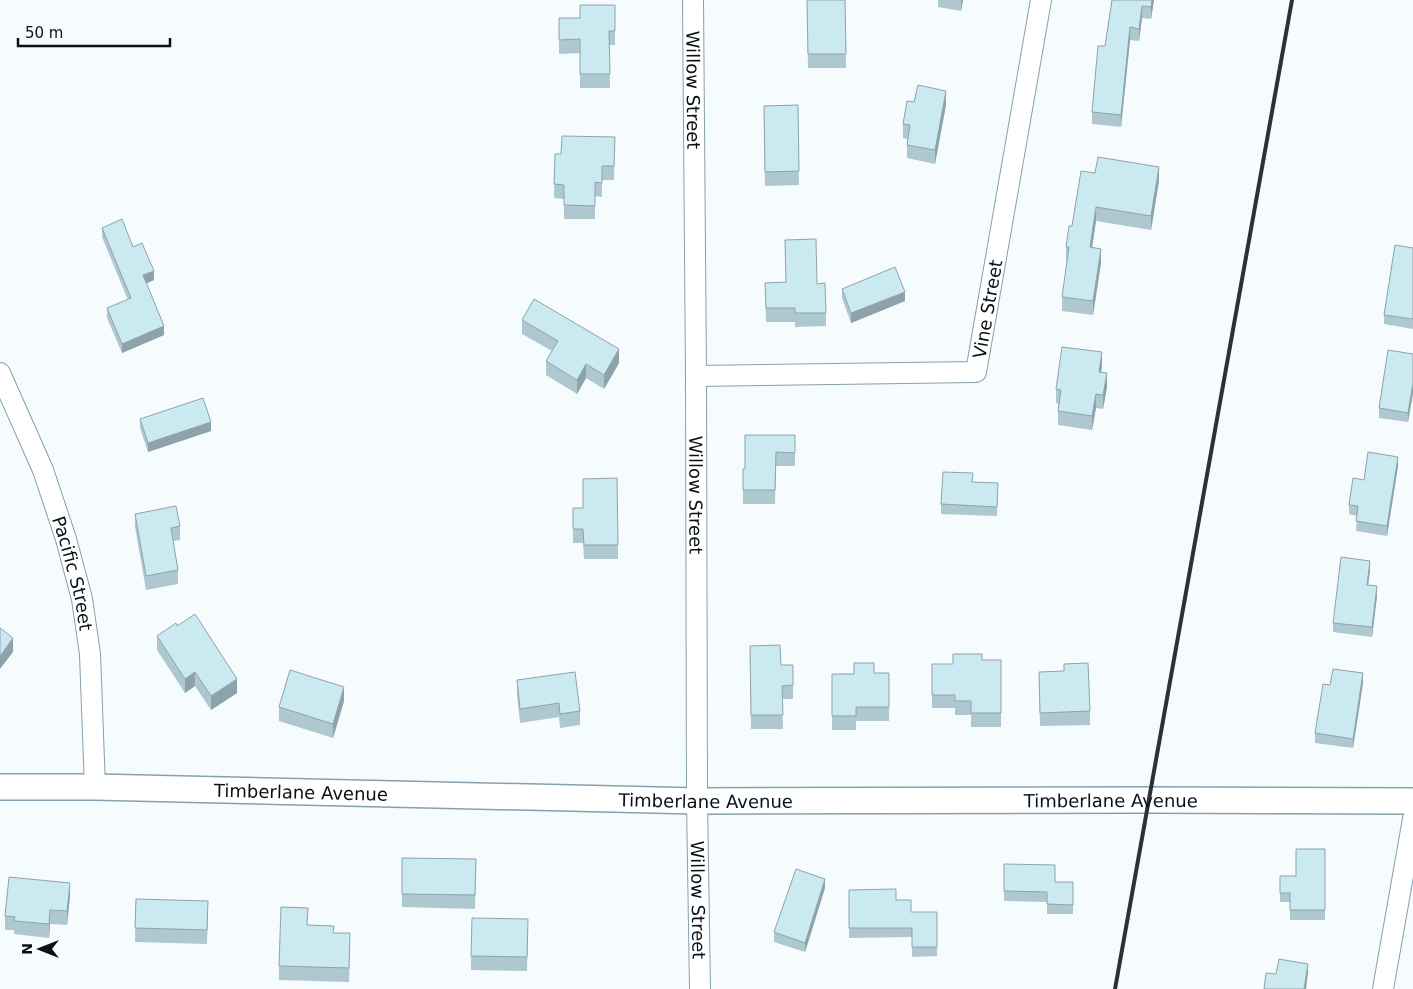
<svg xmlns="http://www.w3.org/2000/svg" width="1413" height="989" font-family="'DejaVu Sans',sans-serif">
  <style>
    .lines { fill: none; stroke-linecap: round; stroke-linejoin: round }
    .minor-casing { stroke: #889fad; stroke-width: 22 }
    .tertiary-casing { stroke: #889fad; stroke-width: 28 }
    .minor { stroke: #fff; stroke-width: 20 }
    .tertiary { stroke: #fff; stroke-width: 25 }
    .rail { stroke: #293236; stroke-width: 4 }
    .wall { fill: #afc8cf }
    .shaded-wall { fill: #8ea3a9 }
    .building { fill: #cbe9f1; stroke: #8ea3a9 }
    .labels { text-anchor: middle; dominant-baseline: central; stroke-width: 4.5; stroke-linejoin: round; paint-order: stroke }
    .street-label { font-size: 18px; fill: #081116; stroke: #f6fbfe }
  </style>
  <rect width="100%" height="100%" fill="#f6fbfe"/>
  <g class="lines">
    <defs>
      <g id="minor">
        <path id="s1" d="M 693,0 L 696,376 L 697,801 L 700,989"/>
        <path id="s2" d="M 0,373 L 43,470 L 66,539 L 82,599 L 90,654 L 95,787"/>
        <path id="s3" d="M 696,376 L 976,372 L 1041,0"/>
        <path d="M 1383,989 L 1413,819"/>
      </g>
      <g id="tertiary">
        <path id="s4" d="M 0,787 L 95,787 L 697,801 L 1149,800 L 1413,801"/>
      </g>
    </defs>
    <use href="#minor" class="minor-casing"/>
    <use href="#tertiary" class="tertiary-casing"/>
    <use href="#minor" class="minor"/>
    <use href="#tertiary" class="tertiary"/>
    <path class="rail" d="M 1115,989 L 1292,0"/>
  </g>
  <path class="wall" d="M 807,0 L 845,0 L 846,68 L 808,68 Z
    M 938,0 L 963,0 L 961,11 L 938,7 Z
    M 1112,0 L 1154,0 L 1151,19 L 1142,18 L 1139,41 L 1130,40 L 1121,127 L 1092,124 L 1092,112 L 1105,46 Z
    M 615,5 L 615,45 L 609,45 L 610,88 L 580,88 L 580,53 L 559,54 L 559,18 L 580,18 Z
    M 914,102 L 946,105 L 935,164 L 907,158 L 907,145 L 908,139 L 903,138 L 903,124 Z
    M 798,105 L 799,185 L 765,186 L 764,106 Z
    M 615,137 L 614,180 L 602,180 L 602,197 L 595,196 L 595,219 L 564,219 L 564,199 L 554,198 L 555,154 L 561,154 Z
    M 1095,173 L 1159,181 L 1151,230 L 1096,221 L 1092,248 L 1101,263 L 1093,315 L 1062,311 L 1062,297 L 1067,261 L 1066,260 L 1066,247 L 1072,226 Z
    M 102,228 L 133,247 L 154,280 L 146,283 L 164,335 L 122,353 L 107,318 L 107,308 L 128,300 L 102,237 Z
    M 785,240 L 817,284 L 826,313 L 826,326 L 795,327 L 795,322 L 766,322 L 765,283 L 786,282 Z
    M 1413,248 L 1413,329 L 1384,324 L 1384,315 Z
    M 842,289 L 905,301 L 851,323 L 842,298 Z
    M 522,320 L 619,363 L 604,389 L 586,378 L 577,394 L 546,375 L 546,361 L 552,351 L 522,334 Z
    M 1413,354 L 1413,393 L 1408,422 L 1379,418 L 1379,408 Z
    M 1102,366 L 1101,372 L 1107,387 L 1103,409 L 1096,408 L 1092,430 L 1058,425 L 1058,411 L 1059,404 L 1056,403 L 1056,389 Z
    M 140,419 L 211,431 L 148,452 L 140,428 Z
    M 795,435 L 795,466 L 776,466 L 775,504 L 743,504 L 743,469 L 745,469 Z
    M 1398,466 L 1387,536 L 1356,531 L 1357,516 L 1349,514 L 1349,505 L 1364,480 Z
    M 617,478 L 618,559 L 584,559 L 583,543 L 573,543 L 573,508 L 583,508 Z
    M 973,482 L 998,492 L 997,516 L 941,514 L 941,504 Z
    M 135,514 L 180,526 L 180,540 L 173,541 L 178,570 L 178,584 L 146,590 L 135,527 Z
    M 1370,570 L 1368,585 L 1377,596 L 1372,637 L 1333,632 L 1333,623 Z
    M 157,636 L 237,693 L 211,710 L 195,686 L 185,693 L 157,650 Z
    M 750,646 L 781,665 L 793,665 L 793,699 L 782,699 L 783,729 L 751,729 Z
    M 982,660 L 1001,660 L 1001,727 L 971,727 L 971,715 L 955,715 L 955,708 L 932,708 L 932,664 L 953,664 Z
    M 1039,672 L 1090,711 L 1090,725 L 1040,726 Z
    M 889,673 L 889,721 L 856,721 L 856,730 L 832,730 L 832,674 Z
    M 517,680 L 580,711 L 580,725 L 560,728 L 559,717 L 520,723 L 517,694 Z
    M 1363,683 L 1353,748 L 1315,743 L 1315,733 L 1330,685 Z
    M 344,701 L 333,738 L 279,721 L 279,707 Z
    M 1325,849 L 1325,920 L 1290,920 L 1290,902 L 1280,902 L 1280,876 L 1296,876 Z
    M 402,858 L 476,859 L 475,909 L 402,907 Z
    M 1004,864 L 1055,882 L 1073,882 L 1073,914 L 1047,914 L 1047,902 L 1004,901 Z
    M 825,888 L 805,952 L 774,942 L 774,932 Z
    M 849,890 L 896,900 L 911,912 L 937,912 L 937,956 L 912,957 L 912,937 L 849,938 Z
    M 70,896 L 67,925 L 50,924 L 49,938 L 14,934 L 14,930 L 5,930 L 5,916 Z
    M 136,899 L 208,915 L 207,944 L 135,942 Z
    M 308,925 L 334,933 L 350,947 L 349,982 L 279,980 L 279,966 Z
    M 528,933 L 527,971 L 471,970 L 471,956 Z"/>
  <path class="shaded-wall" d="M 961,0 L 963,0 L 961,11 Z
    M 1152,0 L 1154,0 L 1151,19 L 1151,7 Z
    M 1142,6 L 1142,18 L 1139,41 L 1139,29 Z
    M 1130,27 L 1130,40 L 1121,127 L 1121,115 Z
    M 946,91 L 946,105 L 935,164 L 935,150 Z
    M 1159,167 L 1159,181 L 1151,230 L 1151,216 Z
    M 1096,207 L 1096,221 L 1090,261 L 1090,247 Z
    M 1101,249 L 1101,263 L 1093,315 L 1093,301 Z
    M 154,271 L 154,280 L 143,285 L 143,275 Z
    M 905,292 L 905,301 L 851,323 L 851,313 Z
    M 164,326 L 164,335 L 122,353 L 122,344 Z
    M 619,349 L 619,363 L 604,389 L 604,375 Z
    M 1102,352 L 1102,366 L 1099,386 L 1099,372 Z
    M 586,364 L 586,378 L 577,394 L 577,380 Z
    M 1107,373 L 1107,387 L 1103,409 L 1103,395 Z
    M 1413,383 L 1413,393 L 1408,422 L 1408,413 Z
    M 1096,394 L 1096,408 L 1092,430 L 1092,416 Z
    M 211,422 L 211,431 L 148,452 L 148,443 Z
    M 1398,457 L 1398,466 L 1387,536 L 1387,526 Z
    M 1370,561 L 1370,570 L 1367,595 L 1367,585 Z
    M 1377,586 L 1377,596 L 1372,637 L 1372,627 Z
    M 13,638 L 13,652 L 0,669 L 0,656 Z
    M 195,672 L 195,686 L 185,693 L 185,679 Z
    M 1363,673 L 1363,683 L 1353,748 L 1353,739 Z
    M 237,679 L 237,693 L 211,710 L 211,696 Z
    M 344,687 L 344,701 L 333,738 L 333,724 Z
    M 825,879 L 825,888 L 805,952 L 805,943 Z
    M 70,883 L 70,896 L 67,925 L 67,911 Z
    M 50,910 L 50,924 L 49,938 L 49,924 Z
    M 1308,964 L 1308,973 L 1306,989 L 1304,989 Z"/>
  <path class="building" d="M 807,0 L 845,0 L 846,54 L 808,54 Z
    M 1112,0 L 1152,0 L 1151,7 L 1142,6 L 1139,29 L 1130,27 L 1121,115 L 1092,112 L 1098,46 L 1105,46 Z
    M 580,5 L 615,5 L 615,31 L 609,31 L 610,74 L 580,74 L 580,39 L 559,40 L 559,18 L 580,18 Z
    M 918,85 L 946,91 L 935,150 L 907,145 L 910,125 L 903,124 L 907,101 L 914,102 Z
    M 798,105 L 799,171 L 765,172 L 764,106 Z
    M 562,136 L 615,137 L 614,166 L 602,166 L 602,183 L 595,182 L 595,206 L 564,205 L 564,185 L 554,184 L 555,154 L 561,154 Z
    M 1098,157 L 1159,167 L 1151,216 L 1096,207 L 1090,247 L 1101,249 L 1093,301 L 1062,297 L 1069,247 L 1066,247 L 1069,226 L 1072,226 L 1081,171 L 1095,173 Z
    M 122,219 L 133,247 L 142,243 L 154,271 L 143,275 L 164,326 L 122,344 L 107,308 L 131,298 L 102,228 Z
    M 816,239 L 817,284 L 825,283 L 826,313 L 795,313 L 795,308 L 766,308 L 765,283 L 786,282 L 785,240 Z
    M 1395,245 L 1413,248 L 1413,319 L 1384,315 Z
    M 895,267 L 905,292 L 851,313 L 842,289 Z
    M 534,299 L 619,349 L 604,375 L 586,364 L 577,380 L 546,361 L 558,341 L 522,320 Z
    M 1062,347 L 1102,352 L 1099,372 L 1107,373 L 1103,395 L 1096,394 L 1092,416 L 1058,411 L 1061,390 L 1056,389 Z
    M 1388,350 L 1413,354 L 1413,383 L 1408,413 L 1379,408 Z
    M 203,398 L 211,422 L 148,443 L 140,419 Z
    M 745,435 L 795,435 L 795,453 L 776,452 L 775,490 L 743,490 L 743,469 L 745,469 Z
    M 1368,452 L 1398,457 L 1387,526 L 1356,521 L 1358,506 L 1349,505 L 1353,478 L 1364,480 Z
    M 943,472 L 973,473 L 972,482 L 998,483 L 997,507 L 941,504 Z
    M 617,478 L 618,545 L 584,545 L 583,529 L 573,529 L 573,508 L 583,508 L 583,479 Z
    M 176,506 L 180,526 L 171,528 L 178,570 L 146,576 L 135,514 Z
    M 1341,557 L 1370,561 L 1367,585 L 1377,586 L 1372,627 L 1333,623 Z
    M 195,614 L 237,679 L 211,696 L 195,672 L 185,679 L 157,636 L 176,623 L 177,626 Z
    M 0,628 L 13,638 L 0,656 Z
    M 780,645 L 781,665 L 793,665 L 793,685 L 782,686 L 783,715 L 751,715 L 750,646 Z
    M 953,654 L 982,654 L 982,660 L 1001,660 L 1001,713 L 971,713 L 971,701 L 955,701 L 955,695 L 932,695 L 932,664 L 953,664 Z
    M 854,663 L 874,663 L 874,673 L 889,673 L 889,707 L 856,707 L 856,716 L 832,716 L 832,674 L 854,674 Z
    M 1088,663 L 1090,711 L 1040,713 L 1039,672 L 1064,671 L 1064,664 Z
    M 1333,669 L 1363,673 L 1353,739 L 1315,733 L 1323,684 L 1330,685 Z
    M 290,670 L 344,687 L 333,724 L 279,707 Z
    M 575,672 L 580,711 L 560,714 L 559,703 L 520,709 L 517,680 Z
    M 1296,849 L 1325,849 L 1325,910 L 1290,910 L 1290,893 L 1280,893 L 1280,876 L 1296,876 Z
    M 402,858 L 476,859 L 475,895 L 402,894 Z
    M 1004,864 L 1055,865 L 1055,882 L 1073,882 L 1073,905 L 1047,904 L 1047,892 L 1004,891 Z
    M 796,869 L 825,879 L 805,943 L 774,932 Z
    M 9,877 L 70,883 L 67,911 L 50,910 L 49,924 L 14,921 L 15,917 L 5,916 Z
    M 896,889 L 896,900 L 911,900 L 911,912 L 937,912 L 937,947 L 912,947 L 912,928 L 849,928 L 849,890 Z
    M 136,899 L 208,901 L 207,930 L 135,928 Z
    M 281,907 L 308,908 L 307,925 L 334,926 L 333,933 L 350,933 L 349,968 L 279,966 Z
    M 472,918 L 528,919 L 527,957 L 471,956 Z
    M 1279,959 L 1308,964 L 1304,989 L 1264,989 L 1266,973 L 1276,974 Z"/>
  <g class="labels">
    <g class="street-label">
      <text stroke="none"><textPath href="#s1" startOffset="90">Willow Street</textPath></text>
      <text stroke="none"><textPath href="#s3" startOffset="344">Vine Street</textPath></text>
      <text stroke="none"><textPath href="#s1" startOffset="495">Willow Street</textPath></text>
      <text stroke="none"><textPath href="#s2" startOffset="214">Pacific Street</textPath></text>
      <text stroke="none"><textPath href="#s4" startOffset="301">Timberlane Avenue</textPath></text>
      <text stroke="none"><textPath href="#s4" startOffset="706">Timberlane Avenue</textPath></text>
      <text stroke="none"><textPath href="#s4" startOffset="1111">Timberlane Avenue</textPath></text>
      <text stroke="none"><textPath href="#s1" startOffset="900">Willow Street</textPath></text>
    </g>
  </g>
  <g transform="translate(40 949) rotate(270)" stroke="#f6fbfe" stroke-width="4" paint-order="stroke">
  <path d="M0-4L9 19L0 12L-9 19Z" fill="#081116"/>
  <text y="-8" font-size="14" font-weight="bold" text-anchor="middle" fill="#081116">N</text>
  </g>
  <path d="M18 38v8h152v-8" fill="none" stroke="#081116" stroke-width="2.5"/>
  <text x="25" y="38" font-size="15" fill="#081116" stroke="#f6fbfe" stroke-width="4" paint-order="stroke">50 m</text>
</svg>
